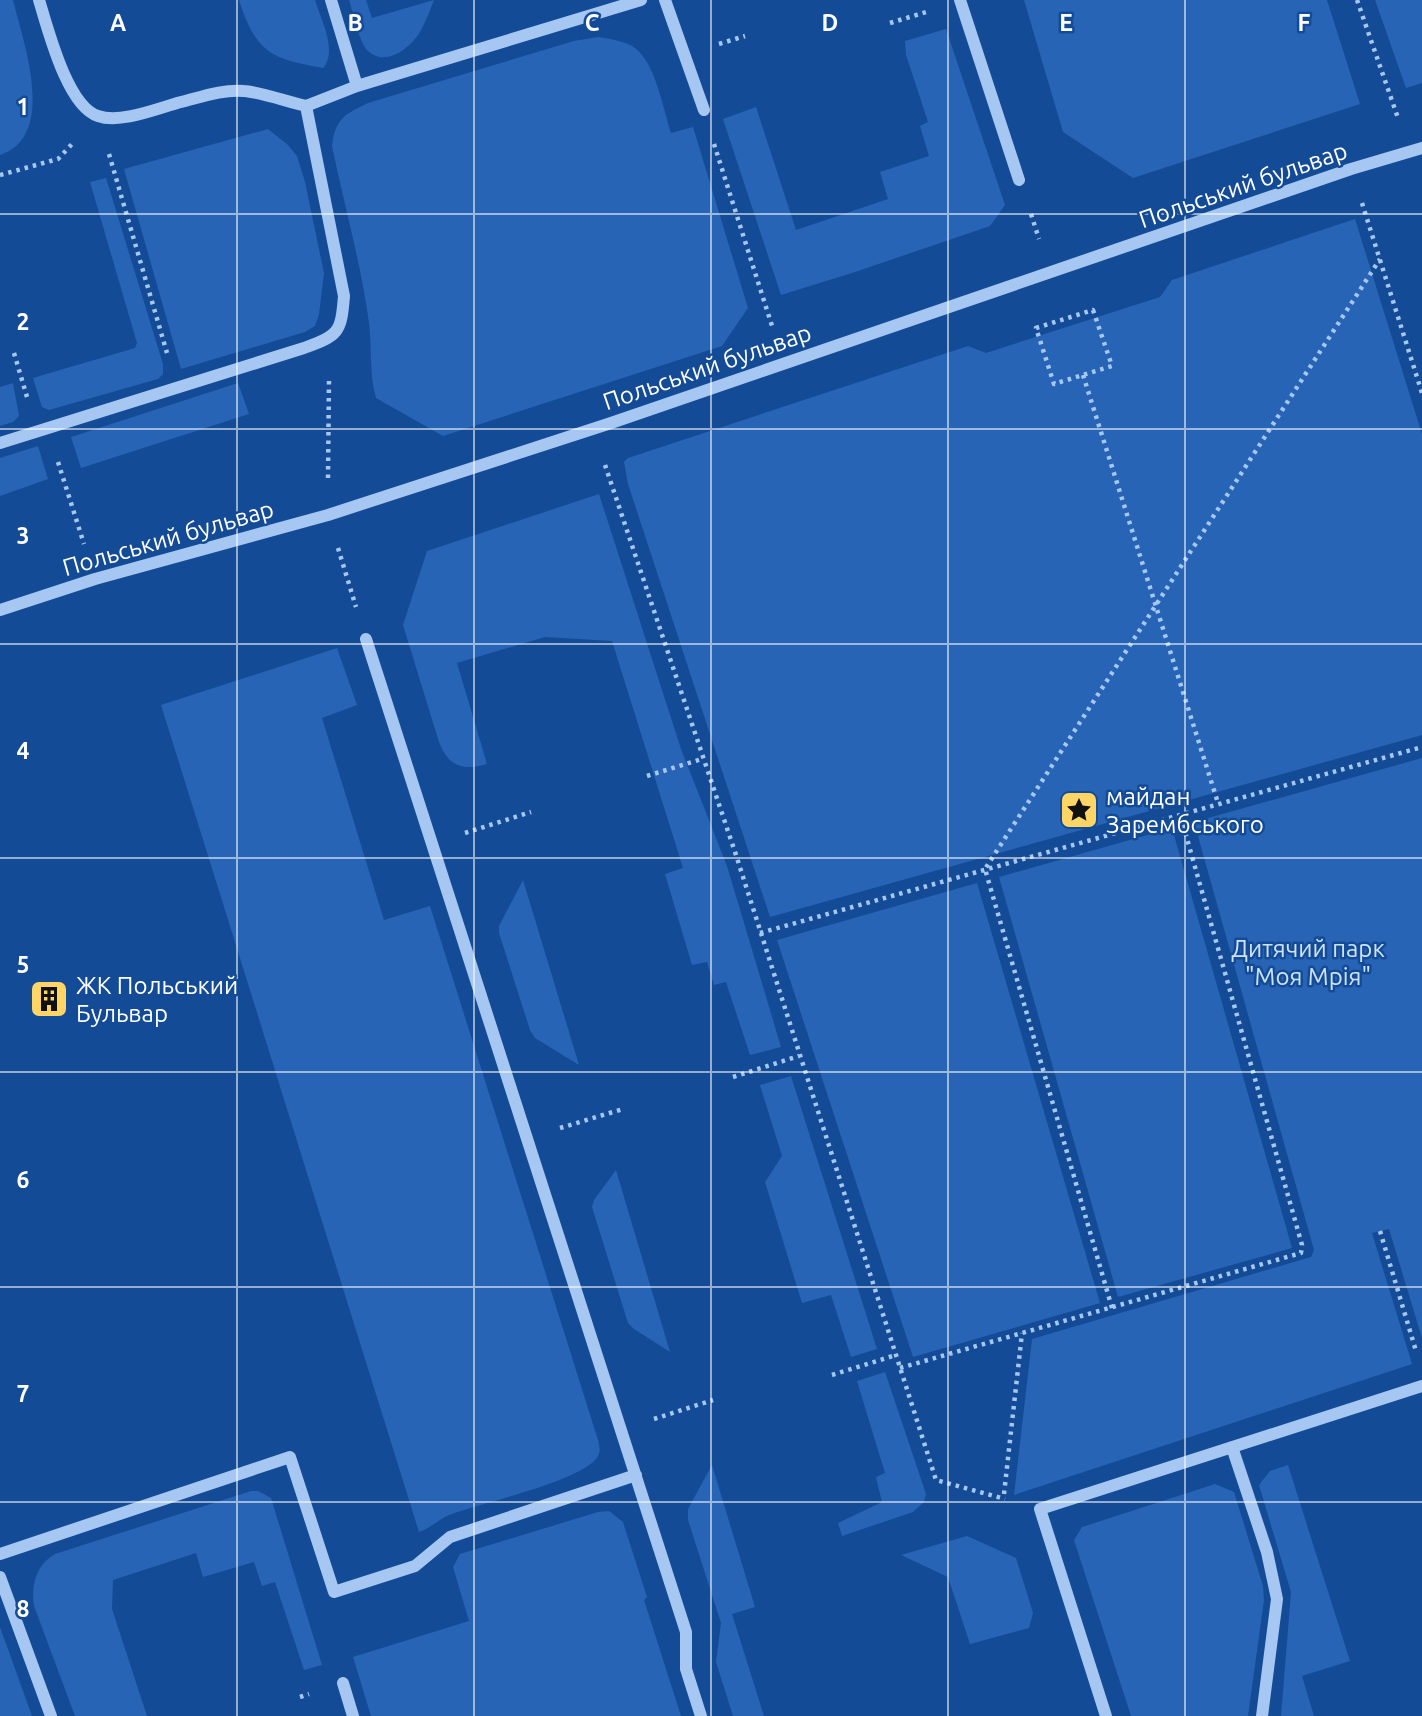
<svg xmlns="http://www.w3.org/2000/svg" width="1422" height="1716" font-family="Ubuntu,sans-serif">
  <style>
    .green { fill: #2764b5 }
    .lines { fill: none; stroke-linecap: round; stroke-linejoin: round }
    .path { stroke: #a5c7f2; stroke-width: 4.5; stroke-dasharray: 3.5 5; stroke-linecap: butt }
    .minor { stroke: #a5c7f2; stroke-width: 12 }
    .grid { fill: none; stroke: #fff; stroke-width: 2; stroke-opacity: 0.55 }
    .labels { text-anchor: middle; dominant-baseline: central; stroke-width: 5; stroke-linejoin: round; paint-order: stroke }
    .street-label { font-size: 24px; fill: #fff; stroke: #144b96 }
    .poi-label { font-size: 24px; fill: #fff; stroke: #144b96; text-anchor: start }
    .park-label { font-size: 24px; fill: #cde2fd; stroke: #144b96 }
    .grid-label { font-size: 23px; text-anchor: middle; font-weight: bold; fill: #fff; stroke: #144b96; stroke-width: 5; stroke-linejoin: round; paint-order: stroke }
  </style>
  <rect width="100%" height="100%" fill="#144b96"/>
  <path class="green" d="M 0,0 L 13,0 C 23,41 58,136 0,155 Z
    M 239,0 L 315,0 C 321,20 338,51 323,68 C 271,59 256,53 239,0 Z
    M 349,0 L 366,0 L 372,18 L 434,0 C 430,10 426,21 421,30 C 412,47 386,68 368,51 C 359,43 353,12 349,0 Z
    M 1024,0 L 1327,0 L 1360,104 L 1133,178 L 1063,132 Z
    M 1375,0 L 1422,0 L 1422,83 L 1406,88 Z
    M 946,29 L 1005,205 L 990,226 L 855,272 L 781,295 L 723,119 L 756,107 L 796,230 L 888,199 L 880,172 L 929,156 L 920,126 L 928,122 L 906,55 L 905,41 Z
    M 598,37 C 610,39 625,41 635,48 C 656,64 663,109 671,133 L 693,127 L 748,308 L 722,346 L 443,436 L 376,398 C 369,374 372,348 369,323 C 361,263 344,205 332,146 C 335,119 345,114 368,103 L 574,41 Z
    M 268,129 L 288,145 L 297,156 L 305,182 L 324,273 L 319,314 L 315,326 L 305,332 L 181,369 L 124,169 Z
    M 106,178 L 163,364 L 163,374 L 158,379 L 49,410 L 42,407 L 33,378 L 135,348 L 137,343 L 90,182 Z
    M 1355,219 L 1422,434 L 1422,735 L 770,917 L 628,484 L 624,462 L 628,458 L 968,346 L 986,353 L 1160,297 L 1172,280 Z
    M 13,383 L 19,416 L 13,422 L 0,426 L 0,387 Z
    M 238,383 L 249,414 L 81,468 L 71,437 Z
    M 38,446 L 48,479 L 0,496 L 0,458 Z
    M 599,494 L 681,749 L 727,866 L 781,1047 L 750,1055 L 726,982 L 714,985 L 707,962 L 692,965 L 665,874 L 683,868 L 612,641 L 545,637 L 457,663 L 487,764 C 463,771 449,767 439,742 L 403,625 L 427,551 Z
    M 337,648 L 357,705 L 322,718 L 384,920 L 430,906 L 598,1440 C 599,1445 601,1451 598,1456 C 586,1480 481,1503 452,1514 C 440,1518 431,1528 419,1532 L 161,705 Z
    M 1422,758 L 1422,1338 L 1389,1229 L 1372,1233 L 1412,1364 L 1014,1495 L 1032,1339 L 1311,1257 L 1314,1250 L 1194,822 Z
    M 1172,828 L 1292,1248 L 1118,1297 L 999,877 Z
    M 523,880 L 579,1065 L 535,1038 L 530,1030 L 499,933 L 499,926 Z
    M 977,883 L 1100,1303 L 913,1357 L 777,940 Z
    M 791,1076 L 877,1349 L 851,1357 L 831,1295 L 802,1303 L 765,1182 L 782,1156 L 760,1085 Z
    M 616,1170 L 670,1352 L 634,1329 L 628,1323 L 592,1207 L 594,1200 Z
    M 885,1372 L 926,1494 L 924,1502 L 913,1512 L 842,1536 L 838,1523 L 882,1502 L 876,1477 L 885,1473 L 857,1381 Z
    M 712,1465 L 755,1607 L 732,1614 L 764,1716 L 733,1716 L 716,1662 L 721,1623 L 688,1520 L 688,1509 Z
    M 1288,1465 L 1350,1661 L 1302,1676 L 1314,1716 L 1281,1716 L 1291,1592 L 1259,1485 L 1270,1471 Z
    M 1215,1484 L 1234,1492 L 1263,1586 L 1264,1600 L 1248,1716 L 1131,1716 L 1074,1540 L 1082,1527 Z
    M 251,1491 L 258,1491 L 271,1498 L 322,1665 L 304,1670 L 275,1582 L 262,1586 L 254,1562 L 203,1577 L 196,1553 L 113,1580 L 112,1609 L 147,1716 L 75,1716 L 34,1606 C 31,1585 36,1565 55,1554 Z
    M 609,1511 L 623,1522 L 647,1597 L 644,1600 L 681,1716 L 371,1716 L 353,1657 L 469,1621 L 453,1567 L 460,1554 L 598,1512 Z
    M 967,1536 L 1016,1558 L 1033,1613 L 1029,1628 L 970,1644 L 948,1577 L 901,1555 Z
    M 0,1627 L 32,1716 L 0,1716 Z"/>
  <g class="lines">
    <path class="path" d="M 1357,0 L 1398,118
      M 890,23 L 926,12
      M 719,44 L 745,36
      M 714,144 L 773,329
      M 109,154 L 167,353
      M 0,175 L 58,159 L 73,143
      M 1362,203 L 1422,393
      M 1031,214 L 1039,239
      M 1093,310 L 1112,366 L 1054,384 L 1036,328 Z
      M 14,353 L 27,397
      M 1083,375 L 1218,803
      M 58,462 L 84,544
      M 605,465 L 736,855 L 936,1480 L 1005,1499
      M 328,478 L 329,378
      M 338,548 L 356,607
      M 647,776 L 702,759
      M 465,833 L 531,812
      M 760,933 L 1422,747
      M 733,1077 L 799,1056
      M 560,1128 L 623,1109
      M 1380,1231 L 1416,1351
      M 1112,1308 L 985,869 L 1380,259
      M 900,1368 L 1301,1253 L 1302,1245 L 1180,814
      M 832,1375 L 896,1355
      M 654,1419 L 713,1400
      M 1004,1494 L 1022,1333
      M 300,1697 L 309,1694"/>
    <path class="minor" d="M 331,0 L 357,86
      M 665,0 L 704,110
      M 960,0 L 1019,180
      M 306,106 L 357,86 L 641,0
      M 0,443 L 304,348 C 339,335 341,333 344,296 L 306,106 C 288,102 260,92 244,91 C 223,89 201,97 181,102 C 158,108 121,124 98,116 C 67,106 48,29 39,0
      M 0,610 L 95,579 L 328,515 L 611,423 L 1351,169 L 1422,148
      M 366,639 L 686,1632 L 686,1669 L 701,1716
      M 1232,1447 L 1267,1552 L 1277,1599 L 1262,1716
      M 0,1554 L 290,1457 L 334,1592 L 415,1566 L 450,1537 L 636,1475
      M 0,1577 L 51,1716
      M 343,1683 L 353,1716
      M 1106,1716 L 1040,1509 L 1422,1386"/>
  </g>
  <path class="grid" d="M 237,0 L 237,1716M 474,0 L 474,1716M 711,0 L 711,1716M 948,0 L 948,1716M 1185,0 L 1185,1716M 0,214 L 1422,214M 0,429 L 1422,429M 0,644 L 1422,644M 0,858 L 1422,858M 0,1072 L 1422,1072M 0,1287 L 1422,1287M 0,1502 L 1422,1502"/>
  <defs>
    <symbol id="sight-square" viewBox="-11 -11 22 22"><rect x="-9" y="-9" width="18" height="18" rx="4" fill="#ffd666" stroke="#144b96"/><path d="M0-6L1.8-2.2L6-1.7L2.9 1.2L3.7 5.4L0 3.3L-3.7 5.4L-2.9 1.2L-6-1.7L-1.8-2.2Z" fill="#111"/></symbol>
    <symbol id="building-square" viewBox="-11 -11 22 22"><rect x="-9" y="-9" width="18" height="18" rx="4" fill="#ffd666" stroke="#144b96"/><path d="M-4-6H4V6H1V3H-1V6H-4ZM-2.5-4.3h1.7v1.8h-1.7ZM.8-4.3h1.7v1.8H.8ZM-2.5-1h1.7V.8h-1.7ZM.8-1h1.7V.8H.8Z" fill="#111"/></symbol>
  </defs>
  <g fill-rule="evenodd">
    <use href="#sight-square" x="1057" y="788" width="44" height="44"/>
    <use href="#building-square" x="27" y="977" width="44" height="44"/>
  </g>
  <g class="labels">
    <g class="street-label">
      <text transform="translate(1243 185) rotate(-19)">Польський бульвар</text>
      <text transform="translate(707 367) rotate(-19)">Польський бульвар</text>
      <text transform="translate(168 538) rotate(-16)">Польський бульвар</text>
    </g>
    <g class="poi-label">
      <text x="1106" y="796">майдан<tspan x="1106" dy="28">Зарембського</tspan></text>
      <text x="76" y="985">ЖК Польський<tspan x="76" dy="28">Бульвар</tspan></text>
    </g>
    <g class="park-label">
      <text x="1308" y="948">Дитячий парк<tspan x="1308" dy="28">"Моя Мрія"</tspan></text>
    </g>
  </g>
  <g class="grid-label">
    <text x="118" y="31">A</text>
    <text x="355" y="31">B</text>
    <text x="592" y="31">C</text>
    <text x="830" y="31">D</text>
    <text x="1066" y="31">E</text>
    <text x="1304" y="31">F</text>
    <text x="23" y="115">1</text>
    <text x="23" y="330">2</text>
    <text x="23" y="544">3</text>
    <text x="23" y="759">4</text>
    <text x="23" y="973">5</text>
    <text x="23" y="1188">6</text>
    <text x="23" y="1402">7</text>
    <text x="23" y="1617">8</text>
  </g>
</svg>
